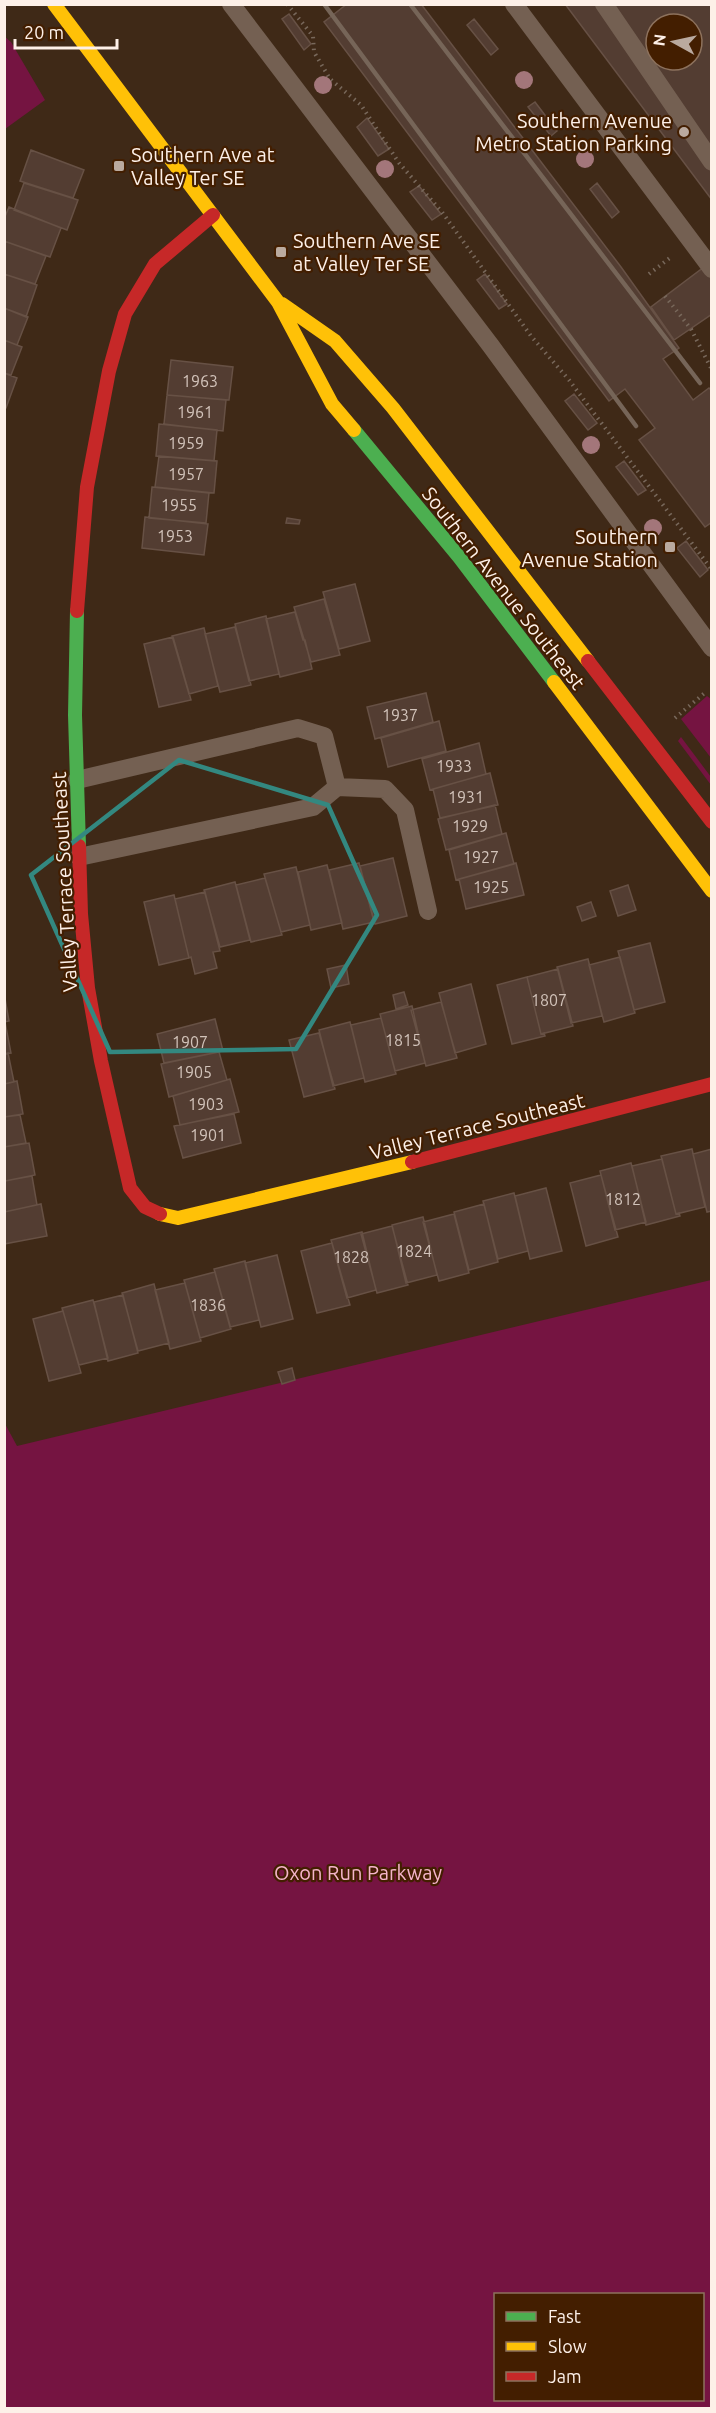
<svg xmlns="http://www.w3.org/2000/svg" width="716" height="2413" font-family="Ubuntu,sans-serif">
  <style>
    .green { fill: #751441; fill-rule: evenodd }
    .building { fill: #533d32; stroke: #675145; stroke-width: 1.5; fill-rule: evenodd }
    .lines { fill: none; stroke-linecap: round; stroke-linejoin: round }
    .path { stroke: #78685b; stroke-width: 4; stroke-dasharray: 1.5 4.5; stroke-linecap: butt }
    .lane { stroke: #746052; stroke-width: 18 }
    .fast { stroke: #4caf50; stroke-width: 14 }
    .slow { stroke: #ffc107; stroke-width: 14 }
    .jam { stroke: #c62828; stroke-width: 14 }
    .rail { stroke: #766558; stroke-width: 4.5 }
    .tree { fill: #a3767a }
    .marked { fill: none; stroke: #338880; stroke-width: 4.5; stroke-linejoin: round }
    .poi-dot { fill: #baaa9f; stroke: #431e00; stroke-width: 2 }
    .labels { text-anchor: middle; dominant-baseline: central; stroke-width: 4.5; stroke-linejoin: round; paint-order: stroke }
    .number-label { font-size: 16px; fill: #d2c3ba }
    .poi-label { font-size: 20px; fill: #fdf0e8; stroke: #431e00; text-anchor: end }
    .street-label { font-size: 20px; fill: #fdf0e8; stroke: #431e00 }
    .park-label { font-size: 20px; fill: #f5b5cb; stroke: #431e00 }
  </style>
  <rect width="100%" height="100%" fill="#3f2917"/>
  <path class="green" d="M 4,36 L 11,42 L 45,100 L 5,129 Z
    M 707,696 L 711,699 L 711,758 L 681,719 Z
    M 681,737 L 711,777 L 711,785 L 678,741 Z
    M 711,1280 L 711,2408 L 5,2408 L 4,1422 L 17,1446 ZM 496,2294 L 702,2294 L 702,2400 L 496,2400 Z"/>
  <path class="building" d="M 347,4 L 421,4 L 621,267 L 679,348 L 663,359 L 693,400 L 709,388 L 712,391 L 712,522 L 705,527 L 639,440 L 655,428 L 625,389 L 609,401 L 324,22 Z
    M 565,4 L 712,4 L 712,200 ZM 656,24 L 692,24 L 692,60 L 656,60 Z
    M 289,14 L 311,44 L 304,50 L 282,19 Z
    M 474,19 L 498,49 L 491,55 L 467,25 Z
    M 535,102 L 557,131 L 551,136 L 528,107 Z
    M 367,118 L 389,149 L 378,156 L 357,127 Z
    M 31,150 L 84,170 L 73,198 L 20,181 Z
    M 24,183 L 78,200 L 67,230 L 14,210 Z
    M 597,183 L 619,212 L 612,218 L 590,189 Z
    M 419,186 L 441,214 L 432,220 L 410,192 Z
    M 9,207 L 61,228 L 50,257 L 4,241 L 4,219 Z
    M 4,241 L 46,256 L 35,284 L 4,274 Z
    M 712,261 L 712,314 L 674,340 L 651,307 Z
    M 4,274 L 37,285 L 26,317 L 4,308 Z
    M 485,274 L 507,304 L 499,309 L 477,280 Z
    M 4,308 L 28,317 L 17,345 L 4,340 Z
    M 4,340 L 22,347 L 11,375 L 4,373 Z
    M 171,360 L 233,367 L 229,400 L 167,395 Z
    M 4,373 L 17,378 L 6,408 L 4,408 Z
    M 574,394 L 597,423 L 588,430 L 565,401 Z
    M 167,395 L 226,400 L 223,431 L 164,424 Z
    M 159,424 L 217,430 L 214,461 L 156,456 Z
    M 159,456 L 217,461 L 214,493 L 155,487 Z
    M 624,461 L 646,490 L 638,495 L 616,467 Z
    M 152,487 L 209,493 L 206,523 L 149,518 Z
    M 145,517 L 208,524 L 204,555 L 142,548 Z
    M 287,518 L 300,520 L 299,524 L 286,523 Z
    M 686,541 L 708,570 L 700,577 L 677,548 Z
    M 355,584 L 370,641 L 339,649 L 323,592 Z
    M 324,599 L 340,655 L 311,662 L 294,607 Z
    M 295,612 L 303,640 L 305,640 L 312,669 L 280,677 L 266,619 Z
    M 266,616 L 279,674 L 249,681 L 235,624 Z
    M 235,627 L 251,685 L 220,692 L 205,634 Z
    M 204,628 L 218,686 L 189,694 L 172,636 Z
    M 173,637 L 191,700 L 159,707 L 144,644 Z
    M 426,693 L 433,722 L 375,739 L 367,707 Z
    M 439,721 L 446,751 L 388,767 L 381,738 Z
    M 479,743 L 486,774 L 430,790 L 422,759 Z
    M 490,773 L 498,805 L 440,818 L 433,789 Z
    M 495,805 L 502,834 L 446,850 L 438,819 Z
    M 506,833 L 514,864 L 456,880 L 449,850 Z
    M 393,858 L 407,916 L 375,924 L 360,866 Z
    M 359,863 L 374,922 L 343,929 L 329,870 Z
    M 516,863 L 524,895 L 466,909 L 459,879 Z
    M 327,865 L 342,923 L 311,930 L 298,872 Z
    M 296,867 L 310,925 L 281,932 L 264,874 Z
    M 265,878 L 282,935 L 251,942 L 236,885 Z
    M 235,882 L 250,940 L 220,947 L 204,890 Z
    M 628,885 L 636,910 L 618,916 L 610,891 Z
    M 205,892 L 220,951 L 213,952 L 217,968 L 195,974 L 191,957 L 189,958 L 175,899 Z
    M 174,895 L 189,958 L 159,965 L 144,902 Z
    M 591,902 L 596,916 L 582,921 L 577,907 Z
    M 650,943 L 665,1002 L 634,1010 L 618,951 Z
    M 620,957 L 635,1013 L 604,1022 L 589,965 Z
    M 588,959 L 602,1016 L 571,1023 L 557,967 Z
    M 346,965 L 349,984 L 331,988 L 327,969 Z
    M 558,969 L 573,1026 L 541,1034 L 527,977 Z
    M 527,977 L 541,1034 L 544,1033 L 545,1036 L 512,1044 L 497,985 Z
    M 471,984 L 486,1044 L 455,1053 L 439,993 Z
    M 404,992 L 408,1005 L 396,1009 L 393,995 Z
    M 4,993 L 9,1021 L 4,1022 Z
    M 441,1002 L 457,1058 L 426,1066 L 411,1010 Z
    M 412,1006 L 425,1063 L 395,1071 L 380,1014 Z
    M 381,1018 L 396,1074 L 365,1082 L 351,1025 Z
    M 215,1019 L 223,1051 L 164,1063 L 157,1034 Z
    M 5,1022 L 11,1053 L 4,1054 L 4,1022 Z
    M 350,1022 L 364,1078 L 333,1086 L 319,1030 Z
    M 319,1033 L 335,1089 L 304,1097 L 289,1040 Z
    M 219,1052 L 227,1080 L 169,1097 L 161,1064 Z
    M 8,1053 L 14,1082 L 4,1084 L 4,1054 Z
    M 230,1079 L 239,1112 L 180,1125 L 173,1096 Z
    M 17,1081 L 23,1114 L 4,1117 L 4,1084 Z
    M 234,1114 L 241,1143 L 183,1158 L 174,1126 Z
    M 20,1115 L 26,1143 L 4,1147 L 4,1117 Z
    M 29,1143 L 35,1175 L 5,1181 L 4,1147 Z
    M 692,1149 L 705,1207 L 676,1214 L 661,1156 Z
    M 712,1149 L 712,1211 L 707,1212 L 693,1154 Z
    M 662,1159 L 676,1214 L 679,1213 L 680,1216 L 646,1225 L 632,1166 Z
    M 631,1163 L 646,1222 L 615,1230 L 600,1171 Z
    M 601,1175 L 618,1237 L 586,1246 L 570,1183 Z
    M 32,1176 L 37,1205 L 4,1212 L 4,1179 L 5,1181 Z
    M 546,1188 L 562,1251 L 530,1259 L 515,1196 Z
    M 514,1193 L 528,1251 L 498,1259 L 483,1201 Z
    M 41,1204 L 47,1236 L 4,1244 L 4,1212 Z
    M 484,1204 L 498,1262 L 469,1270 L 454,1212 Z
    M 454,1214 L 469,1273 L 439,1281 L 423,1222 Z
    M 423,1217 L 437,1275 L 406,1283 L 392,1225 Z
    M 392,1226 L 408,1285 L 377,1293 L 361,1234 Z
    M 362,1232 L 376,1290 L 347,1298 L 331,1240 Z
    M 332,1243 L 350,1305 L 317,1313 L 301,1251 Z
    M 277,1255 L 293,1319 L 261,1327 L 245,1263 Z
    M 245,1261 L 259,1320 L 230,1327 L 214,1269 Z
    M 215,1272 L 231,1329 L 200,1338 L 184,1280 Z
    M 185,1283 L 201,1341 L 170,1349 L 155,1290 Z
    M 154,1284 L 169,1343 L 138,1351 L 122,1293 Z
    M 123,1295 L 138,1353 L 108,1361 L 94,1302 Z
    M 93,1300 L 108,1358 L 79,1365 L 62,1308 Z
    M 63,1311 L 81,1373 L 49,1381 L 33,1319 Z
    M 292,1368 L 295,1380 L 282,1384 L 278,1372 Z"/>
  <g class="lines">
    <path class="path" d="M 287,4 L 313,36 L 314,52 L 330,79 L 361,105 L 399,163 L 442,212 L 531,336 L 569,380 L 712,570
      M 649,274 L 671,257
      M 665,296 L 691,329 L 712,370
      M 675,718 L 707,691"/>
    <path class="lane" d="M 231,4 L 491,346 L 712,648
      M 514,4 L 712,269
      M 604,4 L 712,162
      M 77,780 L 298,728 L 324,736 L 337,787 L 313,807 L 79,857
      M 337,787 L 385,789 L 405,810 L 428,911"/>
    <path class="fast" d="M 354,430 L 459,557 L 554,682
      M 77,611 L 75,715 L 79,846"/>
    <path class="slow" d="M 54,4 L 278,302 L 332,404 L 354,430
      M 282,304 L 335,341 L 393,408 L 588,661
      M 554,682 L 712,891
      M 160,1214 L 178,1218 L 412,1162"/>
    <path class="jam" d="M 77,611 L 87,487 L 109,371 L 125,314 L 155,264 L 213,215
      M 588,661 L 712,822
      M 79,846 L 81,914 L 88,988 L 101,1061 L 130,1188 L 145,1207 L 160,1214
      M 412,1162 L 712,1084"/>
    <path class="rail" d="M 324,4 L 636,426
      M 410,4 L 700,383"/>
  </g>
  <g class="tree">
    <circle cx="524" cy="80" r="9"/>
    <circle cx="323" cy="85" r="9"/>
    <circle cx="585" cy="159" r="9"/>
    <circle cx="385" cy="169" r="9"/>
    <circle cx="591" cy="445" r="9"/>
    <circle cx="653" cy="528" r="9"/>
  </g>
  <path class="marked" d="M 179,760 L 328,805 L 377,915 L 296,1049 L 110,1052 L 31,875 Z"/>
  <g class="poi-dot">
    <circle cx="684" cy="132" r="6"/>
    <rect x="113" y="160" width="12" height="12" rx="3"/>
    <rect x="275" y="246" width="12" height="12" rx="3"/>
    <rect x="664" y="541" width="12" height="12" rx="3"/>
  </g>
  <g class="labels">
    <g class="number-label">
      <text x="200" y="381">1963</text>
      <text x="195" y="412">1961</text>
      <text x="186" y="443">1959</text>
      <text x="186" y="474">1957</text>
      <text x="179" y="505">1955</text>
      <text x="175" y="536">1953</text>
      <text x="400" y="715">1937</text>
      <text x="454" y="766">1933</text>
      <text x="466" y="797">1931</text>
      <text x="470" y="826">1929</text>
      <text x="481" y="857">1927</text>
      <text x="491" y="887">1925</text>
      <text x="549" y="1000">1807</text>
      <text x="403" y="1040">1815</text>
      <text x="190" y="1042">1907</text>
      <text x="194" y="1072">1905</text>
      <text x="206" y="1104">1903</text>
      <text x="208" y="1135">1901</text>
      <text x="623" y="1199">1812</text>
      <text x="414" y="1251">1824</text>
      <text x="351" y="1257">1828</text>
      <text x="208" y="1305">1836</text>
    </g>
    <g class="poi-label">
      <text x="672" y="120">Southern Avenue<tspan x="672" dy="23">Metro Station Parking</tspan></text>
      <text x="131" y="154" text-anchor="start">Southern Ave at<tspan x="131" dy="23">Valley Ter SE</tspan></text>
      <text x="293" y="240" text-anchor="start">Southern Ave SE<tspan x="293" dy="23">at Valley Ter SE</tspan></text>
      <text x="658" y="536">Southern<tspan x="658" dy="23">Avenue Station</tspan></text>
    </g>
    <g class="street-label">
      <text transform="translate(504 588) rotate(52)">Southern Avenue Southeast</text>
      <text transform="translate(64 882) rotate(-93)">Valley Terrace Southeast</text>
      <text transform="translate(477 1126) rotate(-14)">Valley Terrace Southeast</text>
    </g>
    <g class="park-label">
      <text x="358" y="1872">Oxon Run Parkway</text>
    </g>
  </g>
  <rect width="716" height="2413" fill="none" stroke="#fdf0e8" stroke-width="12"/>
  <rect x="494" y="2293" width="210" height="108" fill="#431e00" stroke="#8d725d" stroke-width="1.5"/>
  <rect x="506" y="2312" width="30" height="9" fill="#4caf50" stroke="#8d725d" stroke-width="1.5"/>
  <text x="548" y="2323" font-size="18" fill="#fdf0e8">Fast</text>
  <rect x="506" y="2342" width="30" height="9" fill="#ffc107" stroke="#8d725d" stroke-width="1.5"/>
  <text x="548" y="2353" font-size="18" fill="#fdf0e8">Slow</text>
  <rect x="506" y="2372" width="30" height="9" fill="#c62828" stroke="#8d725d" stroke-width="1.5"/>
  <text x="548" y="2383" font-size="18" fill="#fdf0e8">Jam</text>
  <g transform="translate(674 42) rotate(278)"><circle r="28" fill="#431e00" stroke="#8d725d" stroke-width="1.5"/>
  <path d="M0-4.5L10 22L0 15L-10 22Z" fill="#baaa9f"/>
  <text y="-9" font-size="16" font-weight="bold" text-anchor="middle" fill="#fdf0e8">N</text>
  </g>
  <path d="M15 39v9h102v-9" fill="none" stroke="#fdf0e8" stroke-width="3"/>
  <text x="24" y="39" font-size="18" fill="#fdf0e8" stroke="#431e00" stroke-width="4.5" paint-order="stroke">20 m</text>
</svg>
